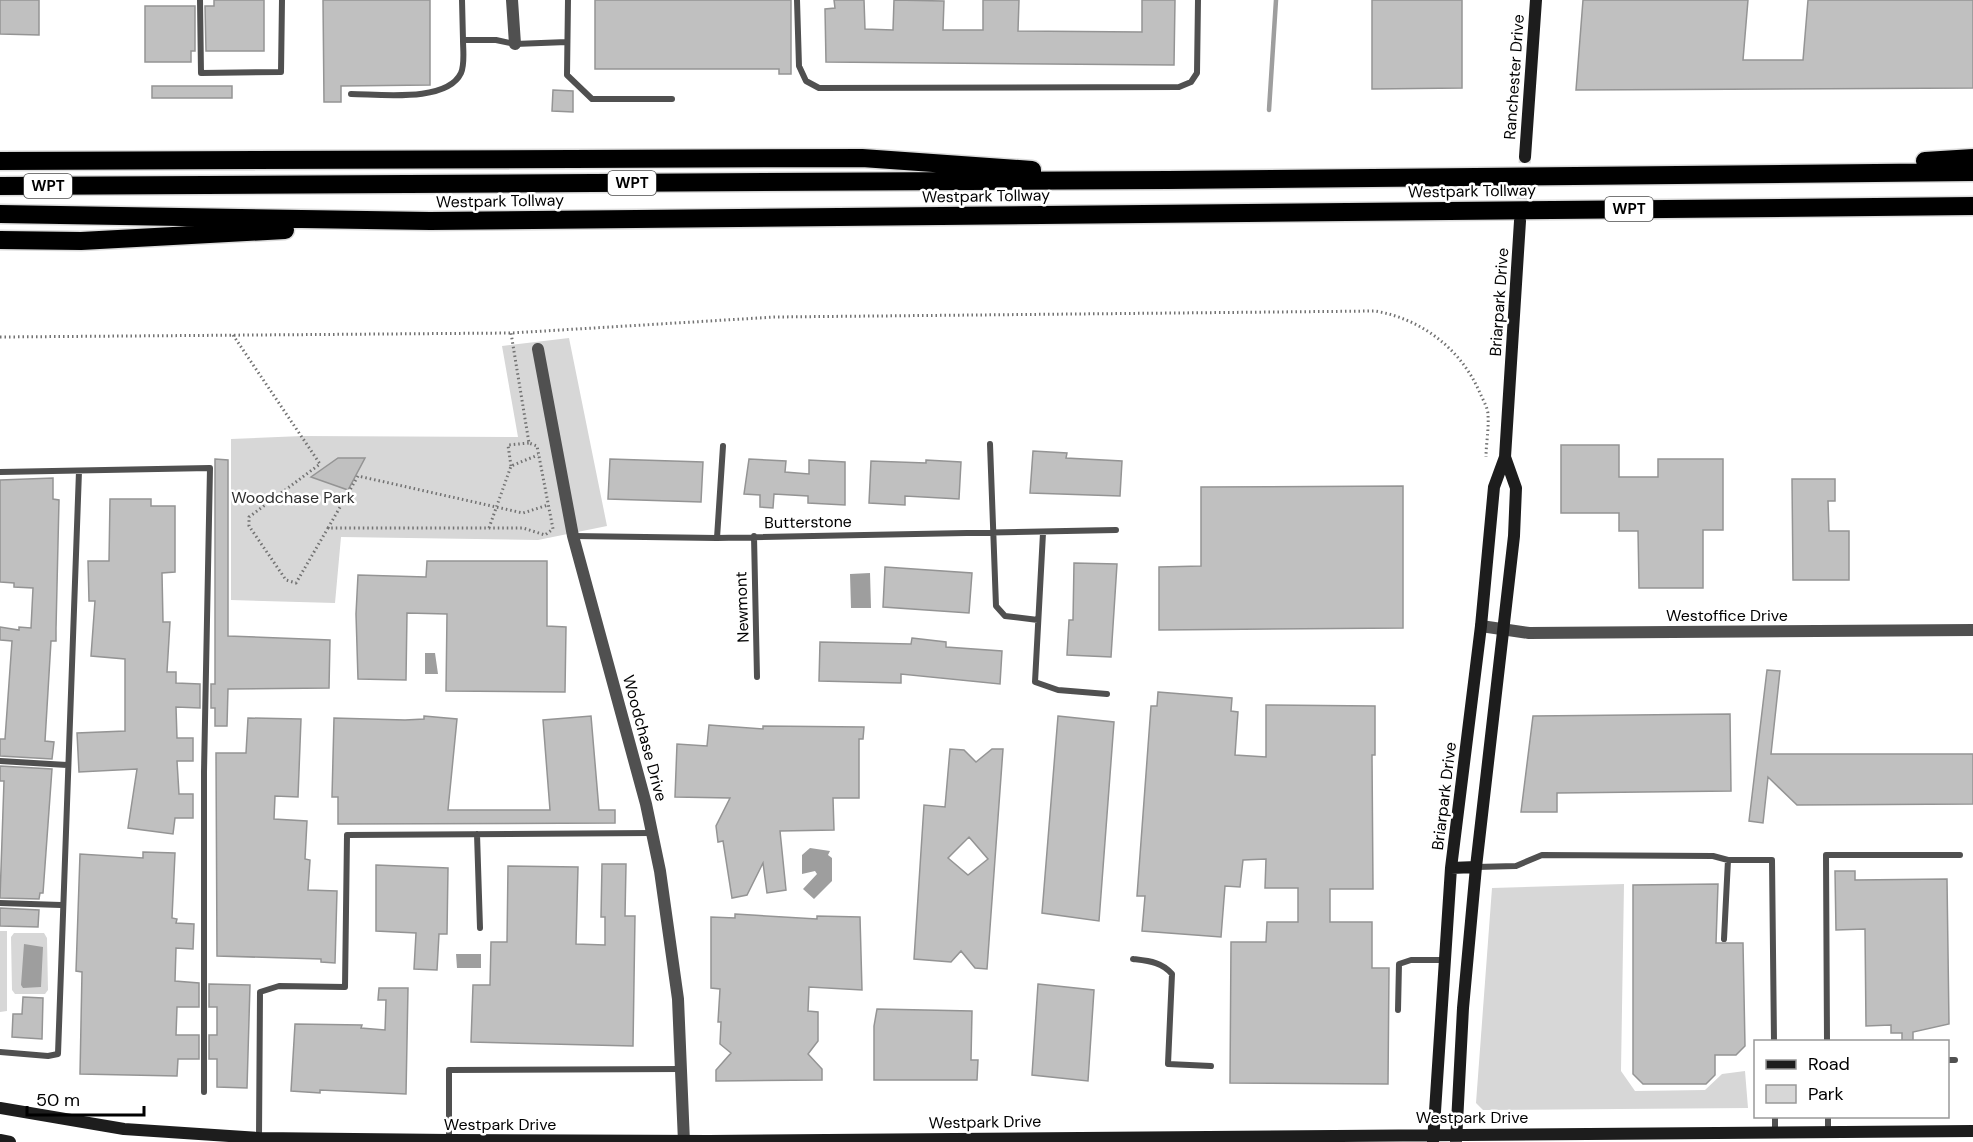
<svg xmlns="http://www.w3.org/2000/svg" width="1973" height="1142" font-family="'DM Sans',sans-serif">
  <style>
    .green { fill: #d7d7d7 }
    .water { fill: #9e9e9e }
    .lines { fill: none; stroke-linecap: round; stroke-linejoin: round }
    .stream { stroke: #9e9e9e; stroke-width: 4.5 }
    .building { fill: #c0c0c0; stroke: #949494; stroke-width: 1.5; fill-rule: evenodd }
    .secondary-tunnel { stroke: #d9d9d9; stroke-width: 12; stroke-dasharray: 12 6; stroke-linecap: butt }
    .highway-casing { stroke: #dbdbdb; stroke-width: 21 }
    .path { stroke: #727272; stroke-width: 3; stroke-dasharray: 1.5 3; stroke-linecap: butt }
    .lane { stroke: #505050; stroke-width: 6 }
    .street { stroke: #505050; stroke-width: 12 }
    .secondary { stroke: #1d1d1d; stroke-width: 12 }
    .highway { stroke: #000; stroke-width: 18 }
    .labels { text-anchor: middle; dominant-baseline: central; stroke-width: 5; stroke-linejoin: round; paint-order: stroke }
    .shield { fill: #fff; stroke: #4c4c4c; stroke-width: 1.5 }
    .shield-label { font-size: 15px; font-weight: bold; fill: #000 }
    .street-label { font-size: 16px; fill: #000; stroke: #fff }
    .park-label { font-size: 16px; fill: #2e2e2e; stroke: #fff }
  </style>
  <rect width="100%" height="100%" fill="#fff"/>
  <path class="green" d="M 569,338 L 607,526 L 538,540 L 341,537 L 335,603 L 231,600 L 231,439 L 302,436 L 518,437 L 502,346 Z
    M 1624,884 L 1621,1071 L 1635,1091 L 1705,1090 L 1722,1074 L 1745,1071 L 1748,1108 L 1483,1110 L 1476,1103 L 1492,888 Z
    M 0,931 L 7,931 L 7,1011 L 0,1012 Z
    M 14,933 L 44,933 L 47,938 L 48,990 L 45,994 L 15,994 L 12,990 L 11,937 Z"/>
  <path class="water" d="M 870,573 L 871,608 L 851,608 L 850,574 Z
    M 425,653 L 435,653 L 438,674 L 425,674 Z
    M 810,848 L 830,851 L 828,855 L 832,858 L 832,881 L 814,899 L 803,889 L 817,874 L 815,871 L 802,874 L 802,855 Z
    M 24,944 L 43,947 L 41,987 L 23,988 L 21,985 Z
    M 456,954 L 481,954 L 481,968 L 457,968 Z"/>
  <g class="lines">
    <path class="stream" d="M 1269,110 L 1276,0"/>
  </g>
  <path class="building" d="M 0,0 L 39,0 L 39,35 L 0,34 Z
    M 214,0 L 264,0 L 264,51 L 206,51 L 205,6 L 214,6 Z
    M 323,0 L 430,0 L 430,85 L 341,86 L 341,102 L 324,102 Z
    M 595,0 L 791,0 L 791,74 L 779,74 L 779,69 L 595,69 Z
    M 834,0 L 864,0 L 865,29 L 893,30 L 894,0 L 944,1 L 943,30 L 983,30 L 983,0 L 1019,0 L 1018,31 L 1142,32 L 1142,0 L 1175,0 L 1174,65 L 826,62 L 825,9 L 835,8 Z
    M 1372,0 L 1462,0 L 1462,88 L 1372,89 Z
    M 1583,0 L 1748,0 L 1743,60 L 1803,60 L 1808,0 L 1973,0 L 1973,88 L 1576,90 Z
    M 145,6 L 195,6 L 195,51 L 191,51 L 191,62 L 145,62 Z
    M 152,86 L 232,86 L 232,98 L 152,98 Z
    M 553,90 L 573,91 L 573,112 L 552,111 Z
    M 1561,445 L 1619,445 L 1619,477 L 1658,477 L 1658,459 L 1723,459 L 1723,530 L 1703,530 L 1703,588 L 1639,588 L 1638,531 L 1619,531 L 1619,513 L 1561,513 Z
    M 1033,451 L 1067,453 L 1066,458 L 1122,461 L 1120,496 L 1030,493 Z
    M 338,458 L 365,458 L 348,490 L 311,477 Z
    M 215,459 L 228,460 L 228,636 L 330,640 L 329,688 L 228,689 L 227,726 L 215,726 L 215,708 L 211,708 L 211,684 L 215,684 Z
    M 610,459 L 703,462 L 701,502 L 608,499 Z
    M 749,459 L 786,461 L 785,472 L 809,474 L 809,460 L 845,462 L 845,505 L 808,503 L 808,496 L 774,494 L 773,508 L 760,507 L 760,495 L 744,494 Z
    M 926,460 L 961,462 L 959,499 L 905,496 L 905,505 L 869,503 L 871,461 L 926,463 Z
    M 53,478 L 53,499 L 59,500 L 56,629 L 56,641 L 51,641 L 45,741 L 54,742 L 52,759 L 0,756 L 0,739 L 5,739 L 12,641 L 0,640 L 0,627 L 19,630 L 19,627 L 31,628 L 33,588 L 14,587 L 14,583 L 0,582 L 0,480 Z
    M 1792,479 L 1835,479 L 1835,501 L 1828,501 L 1829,531 L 1849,531 L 1849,580 L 1793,580 Z
    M 1403,486 L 1403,628 L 1159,630 L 1159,567 L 1201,566 L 1201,487 Z
    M 110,499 L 151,499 L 151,506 L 175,506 L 175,572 L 162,573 L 163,622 L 170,622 L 167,672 L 176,672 L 176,683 L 200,684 L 200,708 L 176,707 L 177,738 L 193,738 L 193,761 L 177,761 L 179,794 L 193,794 L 193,818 L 175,818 L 173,834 L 128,828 L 137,769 L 79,772 L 77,733 L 125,731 L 125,659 L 91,656 L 95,601 L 89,601 L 88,561 L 109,561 Z
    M 427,561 L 547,561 L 547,626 L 566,627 L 565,692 L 446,691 L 447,614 L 407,613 L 406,680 L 358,679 L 356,614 L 358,575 L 426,577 Z
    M 1074,563 L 1117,564 L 1111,657 L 1067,655 L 1069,620 L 1073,620 Z
    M 885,567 L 972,573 L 969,613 L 883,607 Z
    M 912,638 L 946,642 L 946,647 L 1002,651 L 1000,684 L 901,674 L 901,683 L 819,681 L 820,642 L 911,644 Z
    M 1767,670 L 1780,671 L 1771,754 L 1973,754 L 1973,804 L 1797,805 L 1768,777 L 1763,823 L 1749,821 Z
    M 1158,692 L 1232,698 L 1231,711 L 1238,712 L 1235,755 L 1266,757 L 1266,705 L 1375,706 L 1375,755 L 1372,755 L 1373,889 L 1330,889 L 1330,922 L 1372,922 L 1372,968 L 1389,968 L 1388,1084 L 1230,1083 L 1231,942 L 1266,942 L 1267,922 L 1298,922 L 1298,888 L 1265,888 L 1266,859 L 1243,860 L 1240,887 L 1225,886 L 1221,937 L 1142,931 L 1145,896 L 1137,896 L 1151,706 L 1157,706 Z
    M 1730,714 L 1731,791 L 1557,793 L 1557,812 L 1521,812 L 1533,716 Z
    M 424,716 L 457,719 L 448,810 L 550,810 L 543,720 L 591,716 L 599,810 L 615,810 L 615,823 L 338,824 L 338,797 L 332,797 L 334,718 L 405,720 L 424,719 Z
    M 1058,716 L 1114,722 L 1099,921 L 1042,913 Z
    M 248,718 L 301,719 L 298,797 L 275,796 L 274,819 L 307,821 L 305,859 L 310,860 L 308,890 L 337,891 L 335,963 L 321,962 L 321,959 L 217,956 L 216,753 L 246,753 Z
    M 709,725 L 763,729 L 763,726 L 864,727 L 863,739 L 859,739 L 859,798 L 833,798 L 834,830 L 780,831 L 786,890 L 767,893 L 763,863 L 747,895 L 732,898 L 723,841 L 718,842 L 716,826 L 730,798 L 675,797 L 677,744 L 707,746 Z
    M 950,749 L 964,750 L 976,762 L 992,749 L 1003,749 L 987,969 L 975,968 L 961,951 L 951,962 L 914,959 L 924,805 L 945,807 ZM 969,837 L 988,859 L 968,875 L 948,858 Z
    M 0,766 L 52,769 L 43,893 L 40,893 L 39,899 L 0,898 L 4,781 L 0,781 Z
    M 143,852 L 175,853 L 172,918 L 177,919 L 176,923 L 194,924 L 193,949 L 176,948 L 175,981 L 199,983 L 199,1007 L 177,1007 L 176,1035 L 199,1035 L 199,1059 L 178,1059 L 177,1076 L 80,1074 L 82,972 L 76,971 L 80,854 L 143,858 Z
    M 602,864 L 626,864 L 625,916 L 635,916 L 633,1046 L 471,1042 L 473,985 L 490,985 L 491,942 L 507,942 L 508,866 L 578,867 L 576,944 L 605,945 L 605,917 L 601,917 Z
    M 376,865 L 448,868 L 447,934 L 439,934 L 437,970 L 414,969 L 416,933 L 376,931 Z
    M 1835,871 L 1855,871 L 1855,880 L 1947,879 L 1949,1024 L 1913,1032 L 1913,1041 L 1902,1041 L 1902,1033 L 1891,1033 L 1891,1025 L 1866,1026 L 1865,929 L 1836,930 Z
    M 1718,884 L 1716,943 L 1743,943 L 1745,1046 L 1736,1055 L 1715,1055 L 1715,1075 L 1706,1084 L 1643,1084 L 1633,1074 L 1633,885 Z
    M 0,908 L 39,910 L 38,927 L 0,926 Z
    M 735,914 L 817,919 L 817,916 L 860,917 L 862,990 L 809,987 L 808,1011 L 818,1012 L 818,1041 L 808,1054 L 822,1069 L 822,1080 L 716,1081 L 716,1070 L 731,1053 L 720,1044 L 721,1022 L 718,1022 L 720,989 L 711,988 L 711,917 L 735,918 Z
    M 209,984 L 250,985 L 247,1088 L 217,1087 L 217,1059 L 209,1059 L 209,1035 L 217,1035 L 217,1007 L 209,1007 Z
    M 1038,984 L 1094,990 L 1088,1081 L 1032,1075 Z
    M 379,988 L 408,988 L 406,1094 L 320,1090 L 320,1093 L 291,1091 L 295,1024 L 362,1025 L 361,1028 L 385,1030 L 386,1000 L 378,1000 Z
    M 23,997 L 43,998 L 42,1039 L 12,1037 L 13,1014 L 22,1014 Z
    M 877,1009 L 972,1011 L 971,1060 L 978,1060 L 977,1080 L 874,1080 L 874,1026 Z"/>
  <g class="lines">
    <path class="secondary-tunnel" d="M 1521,217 L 1525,157"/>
    <defs>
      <path id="highway" d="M 0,161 L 862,158 L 1032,170
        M 1925,161 L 1973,158
        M 0,186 L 1168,180 L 1973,172
        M 0,214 L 430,221 L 1973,206
        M 0,240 L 81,241 L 285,230"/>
    </defs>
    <use href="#highway" class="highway-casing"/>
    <path class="path" d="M 233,335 L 320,464 L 249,517 L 249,526 L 286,580 L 296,583 L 328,528 L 523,528 L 545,535 L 553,529 L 537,446 L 529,443 L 511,333
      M 0,337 L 511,333 L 775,317 L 1375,311 C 1422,319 1461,349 1480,393 C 1483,400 1488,408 1488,415 C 1489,429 1486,444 1486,457
      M 511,466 L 508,445 L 529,443
      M 328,528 L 358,476 L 523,513 L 548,505
      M 489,528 L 511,466 L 538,455"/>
    <path class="lane" d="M 200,0 L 201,73 L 281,72 L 282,0
      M 462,0 L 463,40 L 496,40 L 515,44 L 567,42
      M 568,0 L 567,75 L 592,99 L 672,99
      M 797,0 L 799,66 L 806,81 L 819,88 L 1179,87 L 1191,82 L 1197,73 L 1198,0
      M 351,94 C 379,94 447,103 461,73 C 465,64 463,50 463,40
      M 990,444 L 996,606 L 1005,616 L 1038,620
      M 0,472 L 210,468 L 204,772 L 204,1092
      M 1043,533 L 1035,682 L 1058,690 L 1107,694
      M 573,536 L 717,538 L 1116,530
      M 754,536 L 757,677
      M 717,538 L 723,446
      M 0,761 L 67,765
      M 477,834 L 480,928
      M 1476,867 L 1516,866 L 1542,855 L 1713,856 L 1728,860 L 1772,860 L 1774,1042
      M 0,903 L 61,905
      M 1724,939 L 1728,860
      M 1133,959 C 1149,961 1162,962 1172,974 L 1168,1064 L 1211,1066
      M 1398,1010 L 1399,964 L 1411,960 L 1444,960
      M 1827,1042 L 1826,855 L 1960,855
      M 0,1052 L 48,1056 L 58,1054 L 79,471
      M 1948,1060 L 1955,1060
      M 1775,1116 L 1775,1132
      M 1828,1132 L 1828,1116
      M 259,1138 L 260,992 L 279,986 L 345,987 L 347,835 L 652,833
      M 449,1140 L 449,1070 L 682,1069"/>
    <path class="street" d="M 512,0 L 515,44
      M 538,349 L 573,536 L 646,804 L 660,871 L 678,999 L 684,1142
      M 1481,626 L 1529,633 L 1973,630"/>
    <path class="secondary" d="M 1525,157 L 1536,0
      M 1451,868 L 1476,867
      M 0,1108 L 124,1129 L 259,1138 L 449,1140 L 709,1141 L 1973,1131
      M 0,1140 L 10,1142
      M 1433,1142 L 1451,868 L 1481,626 L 1494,487 L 1505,457 L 1520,221
      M 1456,1142 L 1463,1008 L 1476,867 L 1514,536 L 1516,488 L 1505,457"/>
    <use href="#highway" class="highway"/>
  </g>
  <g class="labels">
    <g class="shield">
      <rect x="608" y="171" width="48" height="24" rx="4.5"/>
      <rect x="24" y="174" width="48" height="24" rx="4.5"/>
      <rect x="1605" y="197" width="48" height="24" rx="4.5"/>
    </g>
    <g class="shield-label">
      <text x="632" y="183">WPT</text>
      <text x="48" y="186">WPT</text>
      <text x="1629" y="209">WPT</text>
    </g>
    <g class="street-label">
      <text transform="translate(1514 77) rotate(-86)">Ranchester Drive</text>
      <text transform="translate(1472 191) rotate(-1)">Westpark Tollway</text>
      <text transform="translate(986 196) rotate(-1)">Westpark Tollway</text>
      <text transform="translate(500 201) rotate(-1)">Westpark Tollway</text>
      <text transform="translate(1499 302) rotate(-86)">Briarpark Drive</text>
      <text transform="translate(808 522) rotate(-1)">Butterstone</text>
      <text transform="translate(742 607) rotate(-92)">Newmont</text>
      <text x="1727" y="615">Westoffice Drive</text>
      <text transform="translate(645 738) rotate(75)">Woodchase Drive</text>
      <text transform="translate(1444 796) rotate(-83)">Briarpark Drive</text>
      <text x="1472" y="1117">Westpark Drive</text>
      <text transform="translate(985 1122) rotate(-1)">Westpark Drive</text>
      <text x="500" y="1124">Westpark Drive</text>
    </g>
    <g class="park-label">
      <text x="293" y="497">Woodchase Park</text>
    </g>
  </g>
  <rect x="1754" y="1040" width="195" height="78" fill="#ffffff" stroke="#999999" stroke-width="1.5"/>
  <rect x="1766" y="1060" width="30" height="9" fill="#1d1d1d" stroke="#999999" stroke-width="1.5"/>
  <text x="1808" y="1070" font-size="18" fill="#000000">Road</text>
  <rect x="1766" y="1085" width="30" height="18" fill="#d7d7d7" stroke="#999999" stroke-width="1.5"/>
  <text x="1808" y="1100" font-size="18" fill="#000000">Park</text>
  <path d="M27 1106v9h117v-9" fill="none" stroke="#000000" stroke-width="3"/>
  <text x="36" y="1106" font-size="18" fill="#000000" stroke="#ffffff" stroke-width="4.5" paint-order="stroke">50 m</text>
</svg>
